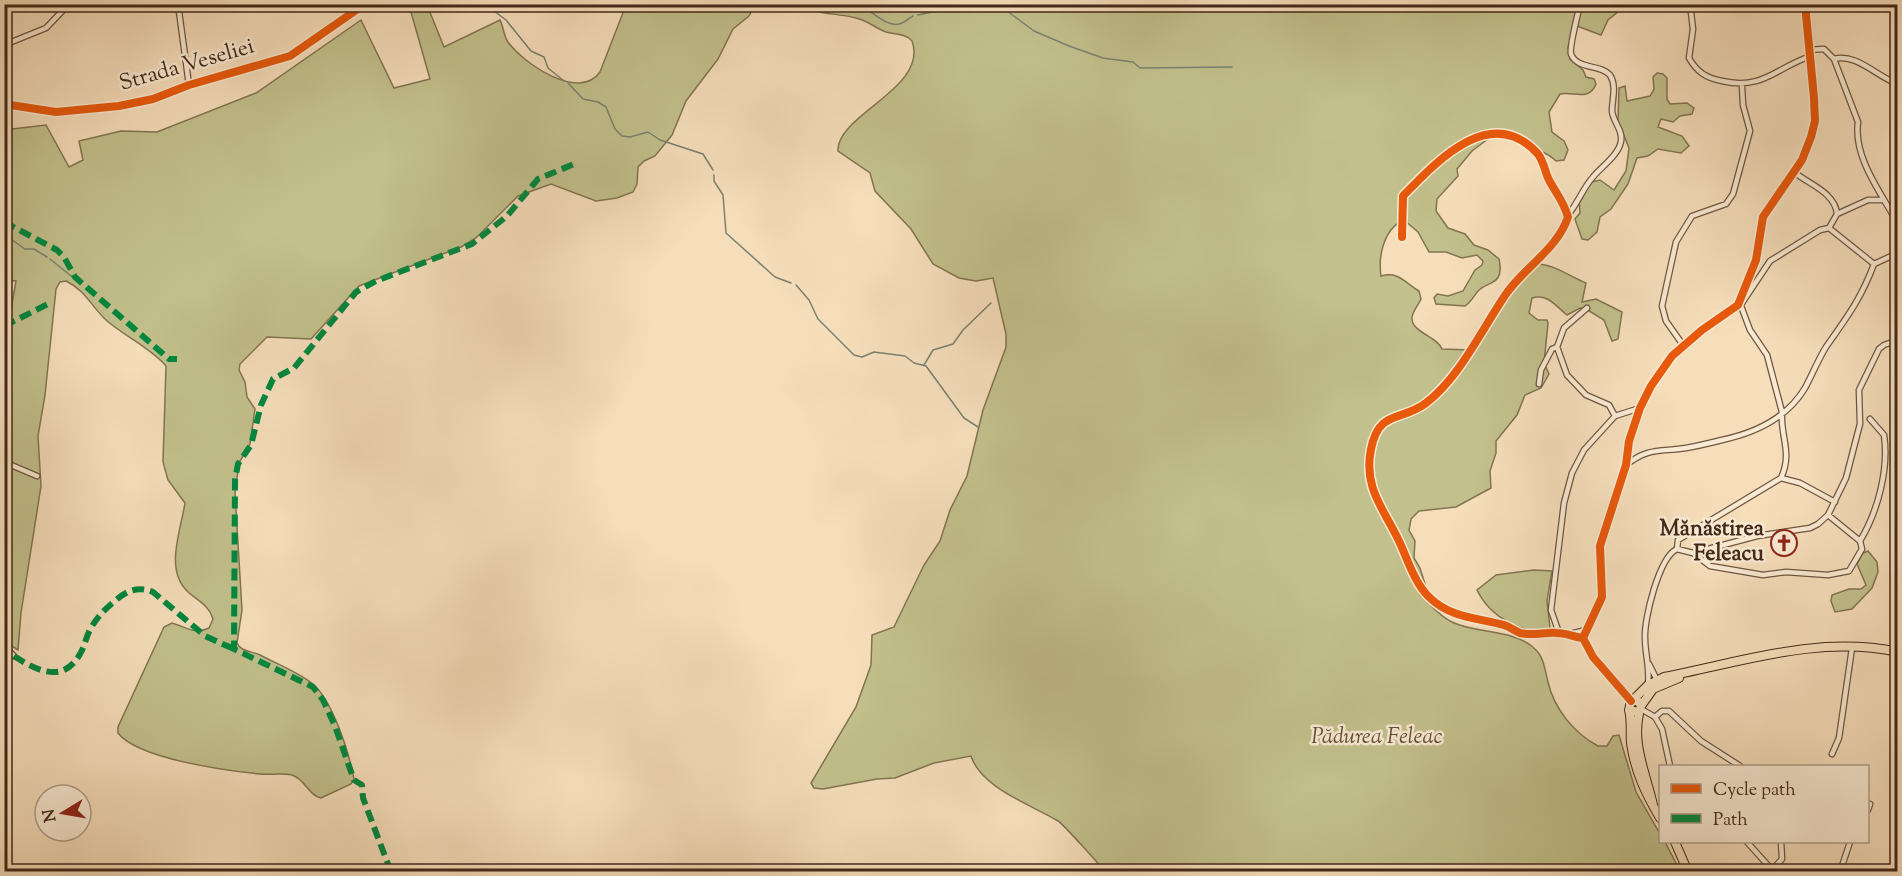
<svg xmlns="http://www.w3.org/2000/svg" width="1902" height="876" font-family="'Sorts Mill Goudy',serif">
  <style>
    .green { fill: #c2c08c; stroke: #827452; stroke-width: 1.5 }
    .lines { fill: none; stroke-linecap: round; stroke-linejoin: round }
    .stream { stroke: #798172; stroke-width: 1.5 }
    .street-casing { stroke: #6f5642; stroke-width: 7 }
    .secondary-casing { stroke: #422919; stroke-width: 9 }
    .primary-casing { stroke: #422919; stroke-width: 10 }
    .street { stroke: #f9ead3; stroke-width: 4.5 }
    .secondary { stroke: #f9ead3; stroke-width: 7 }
    .primary { stroke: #f6debb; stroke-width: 8 }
    .quiet { stroke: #00873e; stroke-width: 6; stroke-dasharray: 12 6; stroke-linecap: butt }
    .cycleway-casing { stroke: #f9ead3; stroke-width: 11 }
    .cycleway { stroke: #e8590c; stroke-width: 8 }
    .labels { text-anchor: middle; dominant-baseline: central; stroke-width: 5; stroke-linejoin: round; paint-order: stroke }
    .street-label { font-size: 22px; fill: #422919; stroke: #f9ead3 }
    .poi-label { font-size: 22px; font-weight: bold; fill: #422919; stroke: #f9ead3; text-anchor: end }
    .park-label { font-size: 22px; font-style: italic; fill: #624f36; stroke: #f9ead3 }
  </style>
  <rect width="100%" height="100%" fill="#f6debb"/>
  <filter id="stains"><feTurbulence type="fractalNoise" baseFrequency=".00333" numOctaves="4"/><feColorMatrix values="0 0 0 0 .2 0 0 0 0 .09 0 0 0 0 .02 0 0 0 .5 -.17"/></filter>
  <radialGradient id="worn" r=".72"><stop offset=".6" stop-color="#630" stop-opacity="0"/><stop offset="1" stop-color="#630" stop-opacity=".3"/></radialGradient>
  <path class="green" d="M 409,5 L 427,5 L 444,47 L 500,20 C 504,27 503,35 508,42 C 523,63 579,102 600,72 L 626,5 L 755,5 L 749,16 L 733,29 L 718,59 L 686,101 L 672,135 L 655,156 L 644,161 L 638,167 L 637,184 L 633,192 L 617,198 L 596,201 L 551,184 L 518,196 L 476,238 L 461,247 L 359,286 L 311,339 L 267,337 L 240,364 L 239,370 L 245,382 L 247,397 L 255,409 L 250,444 L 239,463 L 235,493 L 242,610 L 237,643 C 241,652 252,651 260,655 C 277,664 298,672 313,684 C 333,702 349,752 354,779 L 351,784 L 321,798 C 308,795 305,779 292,775 C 282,773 270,775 260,774 C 228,771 138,759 118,733 L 118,727 L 164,627 L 172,623 C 186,627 195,635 209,628 L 213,619 C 209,605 198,601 188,592 C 164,570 181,530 185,503 L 168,480 L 163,462 L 166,366 C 151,348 124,336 106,320 C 92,307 85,290 66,281 L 60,282 L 56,289 L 45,395 L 38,436 L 41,486 L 21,613 L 18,650 L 5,642 L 4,326 L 8,327 L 16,281 L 5,280 L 4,130 L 46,125 L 69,167 L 83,160 L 79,141 L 121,131 L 157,132 L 256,93 L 361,20 L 394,88 L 430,79 Z
    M 801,5 L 1637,5 L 1619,11 L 1608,20 L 1601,35 L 1577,26 L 1568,47 L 1570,59 L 1583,70 L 1586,77 L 1594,79 L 1596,84 C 1589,102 1573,91 1560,94 L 1549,112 L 1552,132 L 1564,141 L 1568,150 L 1564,160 L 1556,161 C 1546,151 1541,153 1531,147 C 1519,139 1512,135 1496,133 L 1472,151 L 1457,169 L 1458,176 L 1437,199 L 1436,211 L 1448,228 L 1465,234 L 1474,245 L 1488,250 L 1499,259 C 1505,286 1487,281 1478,291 C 1473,297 1471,302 1465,306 L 1436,304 L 1434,298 L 1437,294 L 1448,296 L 1463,291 L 1475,270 L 1482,265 L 1483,261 L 1477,255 L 1462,258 L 1446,252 L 1429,252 L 1418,232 L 1404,220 C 1384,228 1378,256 1381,276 C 1399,271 1405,283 1419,291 L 1421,299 C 1419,304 1412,312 1412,318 C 1411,332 1438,337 1442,349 L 1472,350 C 1474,331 1520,272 1538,264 C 1555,265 1571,277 1586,283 L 1582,302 L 1596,299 L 1622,312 L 1618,339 L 1612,341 L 1604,320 L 1586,309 L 1580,308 L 1567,315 C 1556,306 1547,293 1532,298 L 1529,313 L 1538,320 L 1547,320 L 1548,323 L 1544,363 L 1549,374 L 1541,388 L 1525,395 L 1517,415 L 1496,441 L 1496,453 L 1490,471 L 1491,488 L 1456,507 L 1419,511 L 1411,519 L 1409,530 L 1415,541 L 1414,558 L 1420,568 L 1426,587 L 1421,589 L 1420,595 C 1430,604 1439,616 1452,622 C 1476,634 1515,629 1535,649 C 1544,657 1545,671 1548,682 C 1554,709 1575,734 1598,746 L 1607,746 L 1613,736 L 1619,735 L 1636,792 L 1660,834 L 1660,842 L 1665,842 L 1680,871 L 1104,871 C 1101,866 1063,824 1058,821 C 1032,805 981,788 971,756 L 934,763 L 895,778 L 877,779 L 823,789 L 814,788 L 811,783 L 856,707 L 871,665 L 872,635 L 894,627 L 924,565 L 940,541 L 950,510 L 967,476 L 983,410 L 1006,347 L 1006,334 L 993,278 L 976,281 L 959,278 L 933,264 L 911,229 L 875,191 L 870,173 L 838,151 C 836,115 929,88 912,41 C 905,33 896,35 886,32 C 875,28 867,20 856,18 C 838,13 817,15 801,5 Z
    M 1657,73 L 1663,74 L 1667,78 L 1667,99 L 1670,104 L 1687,103 L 1694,108 L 1692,114 L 1680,116 L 1673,122 L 1661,119 L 1658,127 L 1682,136 L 1689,146 L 1681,153 L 1658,149 L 1648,156 L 1637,158 L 1628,184 L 1611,209 L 1600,217 L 1597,232 L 1588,240 L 1582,239 L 1575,219 L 1580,213 L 1579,198 L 1588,183 L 1600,180 L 1614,190 L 1626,171 L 1629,148 L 1618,121 L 1619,88 L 1625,86 L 1627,101 L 1650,96 L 1654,89 L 1653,77 Z
    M 1868,551 L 1877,562 L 1878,572 L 1872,588 L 1852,609 L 1835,612 L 1831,601 L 1832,595 L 1849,589 L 1861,589 L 1866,585 L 1857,564 L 1863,553 Z
    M 1534,570 L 1552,571 L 1547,601 L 1550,628 C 1523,638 1489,615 1477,590 L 1496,575 Z"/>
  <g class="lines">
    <path class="stream" d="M 485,4 L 506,20 L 531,51 L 544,57 L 548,68 L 564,81
      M 864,4 C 869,12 889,27 899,24 C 904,23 909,18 913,16
      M 984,4 L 1007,11 L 1034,31 L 1069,46 L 1103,58 L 1133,62 L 1140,68 L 1232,67
      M 918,15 L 971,4
      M 568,83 L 583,99 L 598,102 L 606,107 L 615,129 L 622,136 L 630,137 L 648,132 L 660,140 L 703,154 L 713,170
      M 714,175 L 714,181 L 723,195 L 726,233 L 775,277 L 791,283
      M 4,234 L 25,249 L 34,249 L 47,257
      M 50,259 L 80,283
      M 796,285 L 809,300 L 818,319 L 854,355 L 862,357 L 874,352 L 905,356 L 914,363 L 926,366 L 964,418 L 978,427
      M 924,365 L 933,350 L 953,344 L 963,330 L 991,303"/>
    <defs>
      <path id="street" d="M 178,4 L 189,85
        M 1690,4 L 1693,29 L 1689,58 C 1697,72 1706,78 1722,81 C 1762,90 1775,69 1808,57
        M 4,45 L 46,28 L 69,4
        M 1808,50 L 1824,49 L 1834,59 L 1858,122 C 1853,158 1882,194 1898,224
        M 1834,59 C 1857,53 1877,77 1898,84
        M 4,104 L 56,112 L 119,106 L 153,99 L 189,85 L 290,56 L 365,4
        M 1794,172 C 1808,184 1835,192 1837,214 L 1829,228
        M 1837,214 L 1868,200 L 1884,200
        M 1568,215 C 1578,203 1583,188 1593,177 C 1601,167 1619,155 1621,141 C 1623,130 1613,122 1612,111 C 1612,100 1617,86 1610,75 C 1601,64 1577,70 1571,54 C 1569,47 1578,14 1580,4
        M 1402,237 L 1403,196 C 1436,162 1491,102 1538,154 C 1544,162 1545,172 1549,180 C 1556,193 1564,202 1568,217 C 1558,248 1524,268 1506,294 C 1482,329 1460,377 1426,403 C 1401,422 1379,409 1371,449 C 1363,488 1384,509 1399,541 C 1408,560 1414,582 1429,597 C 1450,618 1478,618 1504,625 C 1510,627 1515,631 1520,633 C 1532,636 1545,632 1557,633 C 1566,633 1574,637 1583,638
        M 1740,306 L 1770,261 L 1820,230 L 1829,228 L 1874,264
        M 1683,345 L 1666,321 L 1662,306 L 1676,242 L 1692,216 L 1726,204 L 1733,194 L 1750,131 L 1743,105 L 1742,86
        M 1557,347 L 1564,328 L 1587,308
        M 1539,384 L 1541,370 L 1552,349 L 1557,347 L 1567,375 L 1586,395 L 1609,405 L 1615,416
        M 4,462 L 37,476
        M 1626,465 C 1649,447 1660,452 1686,448 C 1698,446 1710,443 1722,440 C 1755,433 1787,418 1805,388 C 1812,375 1818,360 1826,347 C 1847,317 1861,299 1874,264 L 1898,253
        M 1781,478 L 1800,483 L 1835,502
        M 1828,515 L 1860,541
        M 1677,549 L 1678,540 L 1781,478 C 1793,452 1780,437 1782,412 L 1767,355 L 1750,330 L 1741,306
        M 1693,553 L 1710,566 L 1763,575 L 1786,572 L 1828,575 L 1849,571 L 1862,549 L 1860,541 C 1878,511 1889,469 1884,435 L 1870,419
        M 1559,633 L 1551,610 L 1564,503 L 1572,473 L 1584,450 L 1615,416 L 1640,408
        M 1570,634 L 1586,630
        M 4,646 L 14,656
        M 1649,664 L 1658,682
        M 1648,684 C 1650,668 1645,654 1645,638 C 1644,619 1659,557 1677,549 L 1693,553 L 1757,536 L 1810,528 L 1818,524 L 1828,515 L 1846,478 L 1860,424 L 1859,390 L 1879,349 L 1884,345 L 1898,340
        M 1641,709 L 1655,717 L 1662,729 L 1670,766
        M 1655,717 L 1662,711 L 1669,711 L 1701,741 L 1740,766
        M 1832,754 L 1839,738 L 1852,648
        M 1868,810 L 1870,804
        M 1747,842 L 1774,872
        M 1773,869 L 1782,859 L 1781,842
        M 1840,872 L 1850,842"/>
      <path id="secondary" d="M 1631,701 L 1593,657 L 1583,638 L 1602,597 L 1600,546 L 1626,465 L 1629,441 L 1640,408 L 1651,386 L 1672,356 L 1702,330 L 1738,305 L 1756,260 L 1763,217 L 1802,160 L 1811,137 L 1815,121 L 1814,98 L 1805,4"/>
      <path id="primary" d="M 1633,700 L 1648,685 L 1664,677 C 1742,662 1818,635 1898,652
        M 1641,706 L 1653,689 L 1679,678
        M 1629,710 C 1632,721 1630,732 1631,743 C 1635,772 1646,794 1660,818
        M 1638,712 L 1629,710 L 1631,701 L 1638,701 L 1641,706 C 1630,741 1645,770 1653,805
        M 1675,842 L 1688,872"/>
    </defs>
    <use href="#street" class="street-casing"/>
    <use href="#secondary" class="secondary-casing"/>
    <use href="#primary" class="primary-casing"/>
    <use href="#street" class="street"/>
    <use href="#secondary" class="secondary"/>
    <use href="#primary" class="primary"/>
    <path class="quiet" d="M 4,222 L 57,250 L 64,257 L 75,277 L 162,353 L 169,359 L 177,359
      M 4,326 L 52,302
      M 14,656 C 37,671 63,684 80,654 C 85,646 86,636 91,628 C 97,617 106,608 116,600 C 128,590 138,586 153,592 L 205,636 L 234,649
      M 391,872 L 363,798 L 362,785 L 354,780 L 335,726 L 323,700 L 313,687 L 234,649 L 235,480 L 238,464 L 251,445 L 261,405 L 273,379 L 294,368 L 356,292 L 376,281 L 472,244 L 507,216 L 538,179 L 574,164"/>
    <defs>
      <path id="cycleway" d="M 4,104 L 56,112 L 119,106 L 153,99 L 189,85 L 290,56 L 365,4
        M 1402,237 L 1403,196 C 1436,162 1491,102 1538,154 C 1544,162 1545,172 1549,180 C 1556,193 1564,202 1568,217 C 1558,248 1524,268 1506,294 C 1482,329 1460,377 1426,403 C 1401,422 1379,409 1371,449 C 1363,488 1384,509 1399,541 C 1408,560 1414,582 1429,597 C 1450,618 1478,618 1504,625 C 1510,627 1515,631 1520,633 C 1532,636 1545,632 1557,633 C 1566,633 1574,637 1583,638
        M 1631,701 L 1593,657 L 1583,638 L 1602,597 L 1600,546 L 1626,465 L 1629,441 L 1640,408 L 1651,386 L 1672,356 L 1702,330 L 1738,305 L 1756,260 L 1763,217 L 1802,160 L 1811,137 L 1815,121 L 1814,98 L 1805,4"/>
    </defs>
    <use href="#cycleway" class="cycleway-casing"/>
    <use href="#cycleway" class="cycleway"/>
  </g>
  <defs>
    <symbol id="church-ring" viewBox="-11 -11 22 22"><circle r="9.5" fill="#f9ead3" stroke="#8f2418" stroke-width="1.5"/><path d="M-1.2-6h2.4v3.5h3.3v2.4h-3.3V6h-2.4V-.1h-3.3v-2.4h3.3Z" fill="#8f2418"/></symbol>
  </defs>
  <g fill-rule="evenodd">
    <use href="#church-ring" x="1769" y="528" width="30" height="30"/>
  </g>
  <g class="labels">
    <g class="street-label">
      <text transform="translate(187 66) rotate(-16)">Strada Veseliei</text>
    </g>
    <g class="poi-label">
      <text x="1764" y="530">Mănăstirea<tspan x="1764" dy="25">Feleacu</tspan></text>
    </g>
    <g class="park-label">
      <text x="1377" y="738">Pădurea Feleac</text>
    </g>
  </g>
  <rect width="1902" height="876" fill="none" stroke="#f6debb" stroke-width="24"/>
  <rect x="6" y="6" width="1890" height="864" fill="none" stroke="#422919" stroke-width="3"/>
  <rect x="12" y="12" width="1878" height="852" fill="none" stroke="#422919" stroke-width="1.5"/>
  <rect x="1659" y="765" width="210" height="78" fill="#f9ead3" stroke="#b09d89" stroke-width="1.5"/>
  <rect x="1671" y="784" width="30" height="9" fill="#e8590c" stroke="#b09d89" stroke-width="1.5"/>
  <text x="1713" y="795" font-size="18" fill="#422919">Cycle path</text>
  <rect x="1671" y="814" width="30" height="9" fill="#00873e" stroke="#b09d89" stroke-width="1.5"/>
  <text x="1713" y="825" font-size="18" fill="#422919">Path</text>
  <g transform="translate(63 813) rotate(259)"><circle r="28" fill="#f9ead3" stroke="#b09d89" stroke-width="1.5"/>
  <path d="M0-4.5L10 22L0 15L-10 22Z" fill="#8f2418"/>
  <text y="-9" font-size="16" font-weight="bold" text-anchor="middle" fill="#422919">N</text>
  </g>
  <rect width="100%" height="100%" filter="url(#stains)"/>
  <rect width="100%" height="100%" fill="url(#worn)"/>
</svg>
